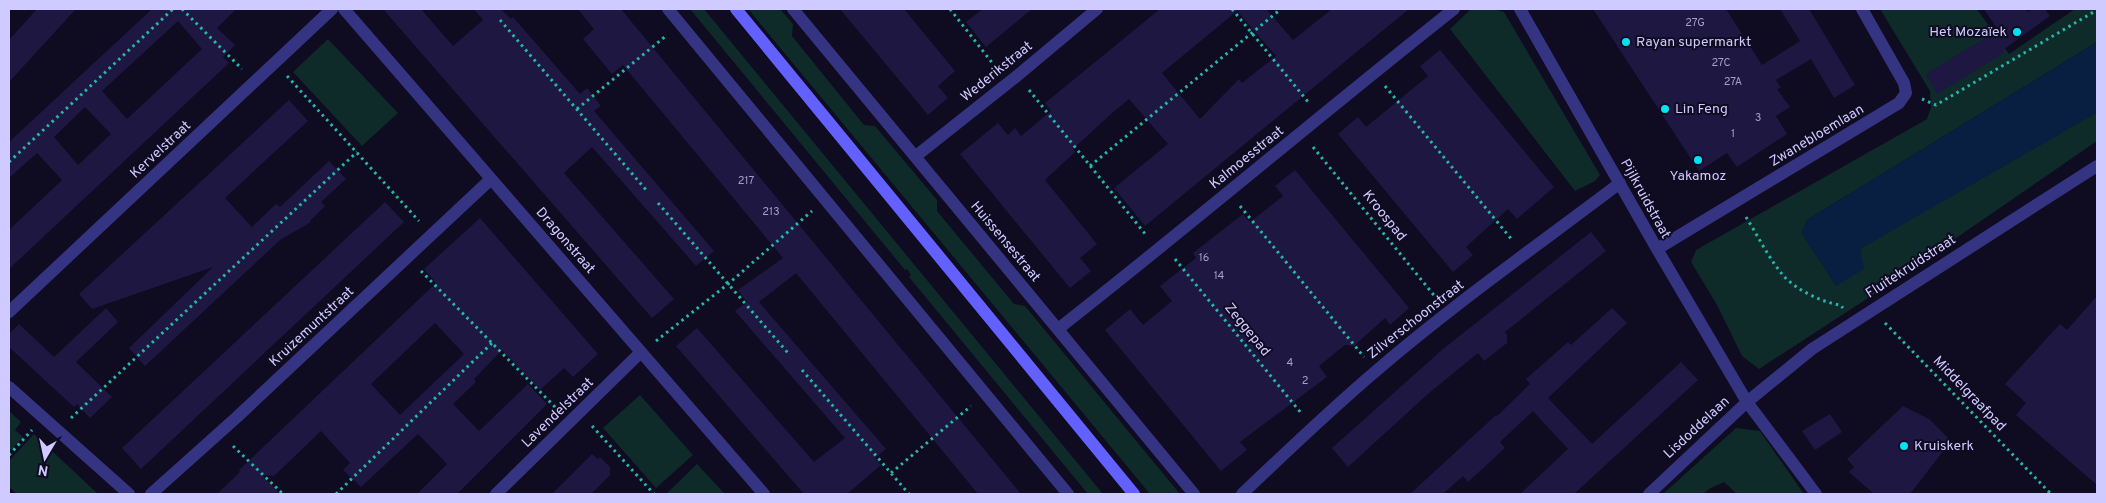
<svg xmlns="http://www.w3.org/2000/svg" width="2106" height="503" font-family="Overpass,sans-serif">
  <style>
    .green { fill: #0e2a29 }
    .water { fill: #081f42 }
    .building { fill: #1e1742; fill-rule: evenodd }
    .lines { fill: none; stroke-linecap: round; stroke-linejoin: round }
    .path { stroke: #27b6ab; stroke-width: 3; stroke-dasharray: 2.5 4; stroke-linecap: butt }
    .street { stroke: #353482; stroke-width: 12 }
    .secondary { stroke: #6261ff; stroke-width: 12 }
    .poi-dot { fill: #00e2f5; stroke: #0f0b20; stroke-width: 2 }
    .labels { text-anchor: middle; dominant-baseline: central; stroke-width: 4; stroke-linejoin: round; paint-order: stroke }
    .number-label { font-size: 11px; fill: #a39dd0 }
    .poi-label { font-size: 14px; fill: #cfcaff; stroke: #0f0b20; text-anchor: start }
    .street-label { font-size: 14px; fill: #cfcaff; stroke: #0f0b20 }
  </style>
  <rect width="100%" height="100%" fill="#0f0b20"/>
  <path class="green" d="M 690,9 L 704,9 L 1103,494 L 1088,494 L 909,277 L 911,275 L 907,269 L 905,270 Z
    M 748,9 L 769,9 L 771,10 L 780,9 L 793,24 L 792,36 L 864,125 L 875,126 L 937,200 L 937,211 L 1014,304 L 1025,306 L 1180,494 L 1150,494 Z
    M 1475,9 L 1494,9 L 1504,12 L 1600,175 L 1595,181 L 1575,191 L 1450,29 L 1470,10 Z
    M 1880,9 L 1977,9 L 2009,54 L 2075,9 L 2097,9 L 2097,42 L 1807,220 L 1802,233 L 1836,286 L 1859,249 L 2097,112 L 2097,141 L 1885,287 L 1759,369 L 1742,356 L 1717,305 L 1691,262 L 1696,250 L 1927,119 L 1931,107 L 1930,91 Z
    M 328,39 L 398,113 L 362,146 L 293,72 Z
    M 640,395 L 693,455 L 656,488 L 603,428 Z
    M 9,411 L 21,422 L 15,430 L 23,437 L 9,452 Z
    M 1736,428 L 1760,431 L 1804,494 L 1737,494 L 1724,482 L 1709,489 L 1703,494 L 1663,494 Z
    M 34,434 L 98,494 L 17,494 L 9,487 L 9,461 Z
    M 697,464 L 725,494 L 666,494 Z"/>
  <path class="water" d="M 2097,42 L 2096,113 L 1860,249 L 1864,269 L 1836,286 L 1802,233 L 1807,220 Z"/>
  <path class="building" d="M 37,9 L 76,9 L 9,82 L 9,40 Z
    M 152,9 L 236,9 L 217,28 L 235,45 L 223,57 L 229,63 L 9,269 L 9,230 L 62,180 L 37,153 L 9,178 L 9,142 ZM 178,21 L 202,49 L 127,119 L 102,91 ZM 85,107 L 111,134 L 78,165 L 54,137 Z
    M 383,9 L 421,9 L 453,46 L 483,20 L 474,9 L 501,9 L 511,19 L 513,17 L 580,94 L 587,88 L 601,106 L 594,111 L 714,251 L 696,266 L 592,147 L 564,173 L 674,299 L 652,318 Z
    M 578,9 L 621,9 L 1021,494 L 978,494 L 796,273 L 759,302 L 886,449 L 875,458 L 881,465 L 847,494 L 804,494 L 676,346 L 697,328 L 814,462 L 845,438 L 735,311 L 747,302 L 738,290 L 783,258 L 623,65 L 612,74 L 583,39 L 594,29 Z
    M 840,9 L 904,9 L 955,71 L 938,86 L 948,98 L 928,115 Z
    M 983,9 L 1032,9 L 986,47 L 966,22 Z
    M 1160,9 L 1266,9 L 1293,40 L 1332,9 L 1409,9 L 1145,226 L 1114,188 L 1168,144 L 1129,99 L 1111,114 L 1073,149 L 1075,152 L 1045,180 L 1097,244 L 1080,258 L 1091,271 L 1070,288 L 960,154 L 998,123 L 1008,135 L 1015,128 L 1021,136 L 1051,111 L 1045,103 ZM 1237,11 L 1276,56 L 1242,83 L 1239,79 L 1200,119 L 1162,73 Z
    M 1593,9 L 1726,9 L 1762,65 L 1800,41 L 1780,9 L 1809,9 L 1855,85 L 1834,98 L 1811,59 L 1776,80 L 1781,88 L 1777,89 L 1790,107 L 1776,116 L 1787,134 L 1737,167 L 1727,153 L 1699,171 Z
    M 1984,9 L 2025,9 L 2028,12 L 2033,9 L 2045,9 L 2050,16 L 2003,50 L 2004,53 L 1937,94 L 1926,74 L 1998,30 Z
    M 1440,50 L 1554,187 L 1517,219 L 1508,209 L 1466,247 L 1473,255 L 1453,272 L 1338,134 L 1358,117 L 1366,127 L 1428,76 L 1420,66 Z
    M 289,100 L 308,121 L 225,198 L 252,227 L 276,204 L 280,207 L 329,161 L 346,179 L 321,202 L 325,206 L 310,221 L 311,222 L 280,240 L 145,366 L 129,348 L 213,267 L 92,309 L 79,294 Z
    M 1295,170 L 1409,308 L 1390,325 L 1385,318 L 1354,346 L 1345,345 L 1319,366 L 1327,377 L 1240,442 L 1247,450 L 1221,471 L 1105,330 L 1130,309 L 1143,325 L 1172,301 L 1160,286 L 1196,258 L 1193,253 L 1243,214 L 1250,222 L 1283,196 L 1275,186 Z
    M 385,202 L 404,222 L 141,469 L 122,448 Z
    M 480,218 L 598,354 L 573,377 L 564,368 L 540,390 L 502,350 L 474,379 L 476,382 L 453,404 L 479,431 L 528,384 L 547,404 L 457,494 L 417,494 L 447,464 L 418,434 L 361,487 L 343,470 L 350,463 L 321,431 L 274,476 L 262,475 L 280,494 L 217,494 L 241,471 L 238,471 L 436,283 L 424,269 ZM 435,323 L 464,354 L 400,415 L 371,384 Z
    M 1591,232 L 1606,251 L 1505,332 L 1507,335 L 1507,343 L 1484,361 L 1478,353 L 1429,393 L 1348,467 L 1332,448 L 1443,349 Z
    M 2097,296 L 2097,485 L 2016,415 L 2026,403 L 2005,384 L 2060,324 L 2067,330 Z
    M 106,308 L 118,322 L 76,362 L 112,397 L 90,418 L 77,404 L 74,407 L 9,347 L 9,334 L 19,324 L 54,357 Z
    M 1612,308 L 1627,323 L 1548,398 L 1592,444 L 1681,362 L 1698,380 L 1574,494 L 1520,494 L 1568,449 L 1533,411 L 1500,442 L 1505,448 L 1468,482 L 1463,476 L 1443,494 L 1410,494 L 1496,415 L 1497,416 L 1530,384 L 1526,379 L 1568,342 L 1571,345 Z
    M 1903,406 L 1929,419 L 1951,441 L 1910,494 L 1874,494 L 1849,472 L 1854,467 L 1847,459 Z
    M 1830,414 L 1842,432 L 1815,450 L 1802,431 Z
    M 592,454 L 598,459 L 600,457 L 610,467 L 610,475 L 591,494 L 552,494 Z"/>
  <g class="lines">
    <path class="path" d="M 182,9 L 242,69
      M 950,9 L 997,69
      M 1232,9 L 1309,103
      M 500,20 L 647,191
      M 287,76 L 419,221
      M 1385,86 L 1513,241
      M 1029,90 L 1146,235
      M 1922,99 L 1936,105 L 2097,10
      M 577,109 L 667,35
      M 1313,147 L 1437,299
      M 9,162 L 173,9
      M 1090,166 L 1281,9
      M 658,203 L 788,353
      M 1240,206 L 1364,357
      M 1746,217 C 1758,236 1768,257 1782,274 C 1794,289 1821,302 1840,305 L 1843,308
      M 1175,259 L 1301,413
      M 421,271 L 557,409
      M 1885,323 L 2051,494
      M 656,341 L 728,284 L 812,211
      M 802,370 L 909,494
      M 71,418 L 357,152
      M 592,426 L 654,494
      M 233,446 L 283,494
      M 9,455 L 32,430
      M 891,473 L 971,406
      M 336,494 L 492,343"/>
    <path class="street" d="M 344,9 L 764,494
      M 668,9 L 1068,494
      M 793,9 L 1194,494
      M 1520,9 L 1657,249 L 1747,402 L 1816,494
      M 916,156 L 1017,76 L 1097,9
      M 1657,249 L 1899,103 L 1906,93 L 1904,83 L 1862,9
      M 9,312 L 332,9
      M 1058,329 C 1192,224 1321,114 1454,9
      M 9,387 L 129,494
      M 151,494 L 237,417 L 491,179
      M 496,494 L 641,352
      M 1242,494 C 1286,452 1330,410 1376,371 C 1454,304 1538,245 1620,183
      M 1649,494 L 1747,402 L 1812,349 L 2097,166"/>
    <path class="secondary" d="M 736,9 L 1134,494"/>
  </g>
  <g class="poi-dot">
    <circle cx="2017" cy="32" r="5"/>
    <circle cx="1626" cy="42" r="5"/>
    <circle cx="1665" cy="109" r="5"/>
    <circle cx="1698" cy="160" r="5"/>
    <circle cx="1904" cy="446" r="5"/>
  </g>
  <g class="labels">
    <g class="number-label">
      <text x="1695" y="23">27G</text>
      <text x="1721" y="63">27C</text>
      <text x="1733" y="82">27A</text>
      <text x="1758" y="118">3</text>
      <text x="1733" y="134">1</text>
      <text x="746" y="181">217</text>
      <text x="771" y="212">213</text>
      <text x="1204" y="258">16</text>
      <text x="1219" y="276">14</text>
      <text x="1290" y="363">4</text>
      <text x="1305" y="381">2</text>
    </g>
    <g class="poi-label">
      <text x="2007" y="32" text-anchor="end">Het Mozaïek</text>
      <text x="1636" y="42">Rayan supermarkt</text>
      <text x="1675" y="109">Lin Feng</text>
      <text x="1698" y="176" text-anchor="middle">Yakamoz</text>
      <text x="1914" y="446">Kruiskerk</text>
    </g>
    <g class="street-label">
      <text transform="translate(997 72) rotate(-39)">Wederikstraat</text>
      <text transform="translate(1817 136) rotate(-31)">Zwanebloemlaan</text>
      <text transform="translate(161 150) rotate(-43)">Kervelstraat</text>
      <text transform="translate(1247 158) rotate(-39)">Kalmoesstraat</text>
      <text transform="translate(1645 199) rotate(61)">Pijlkruidstraat</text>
      <text transform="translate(1384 216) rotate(51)">Kroospad</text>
      <text transform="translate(565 241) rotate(49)">Dragonstraat</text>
      <text transform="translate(1005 242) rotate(50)">Huissensestraat</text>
      <text transform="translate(1911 267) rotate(-33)">Fluitekruidstraat</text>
      <text transform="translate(1416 320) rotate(-38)">Zilverschoonstraat</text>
      <text transform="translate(312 327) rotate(-43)">Kruizemuntstraat</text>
      <text transform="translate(1247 330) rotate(51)">Zeggepad</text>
      <text transform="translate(1969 394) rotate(46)">Middelgraafpad</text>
      <text transform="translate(558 413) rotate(-44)">Lavendelstraat</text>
      <text transform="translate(1697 428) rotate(-43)">Lisdoddelaan</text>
    </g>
  </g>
  <rect width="2106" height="503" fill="none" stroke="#cfcaff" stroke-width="20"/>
  <g transform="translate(45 458) rotate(189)" stroke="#0f0b20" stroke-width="4" paint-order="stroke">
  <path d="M0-4L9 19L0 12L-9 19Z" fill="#cfcaff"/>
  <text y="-8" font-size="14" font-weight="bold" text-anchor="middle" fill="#cfcaff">N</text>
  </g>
</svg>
